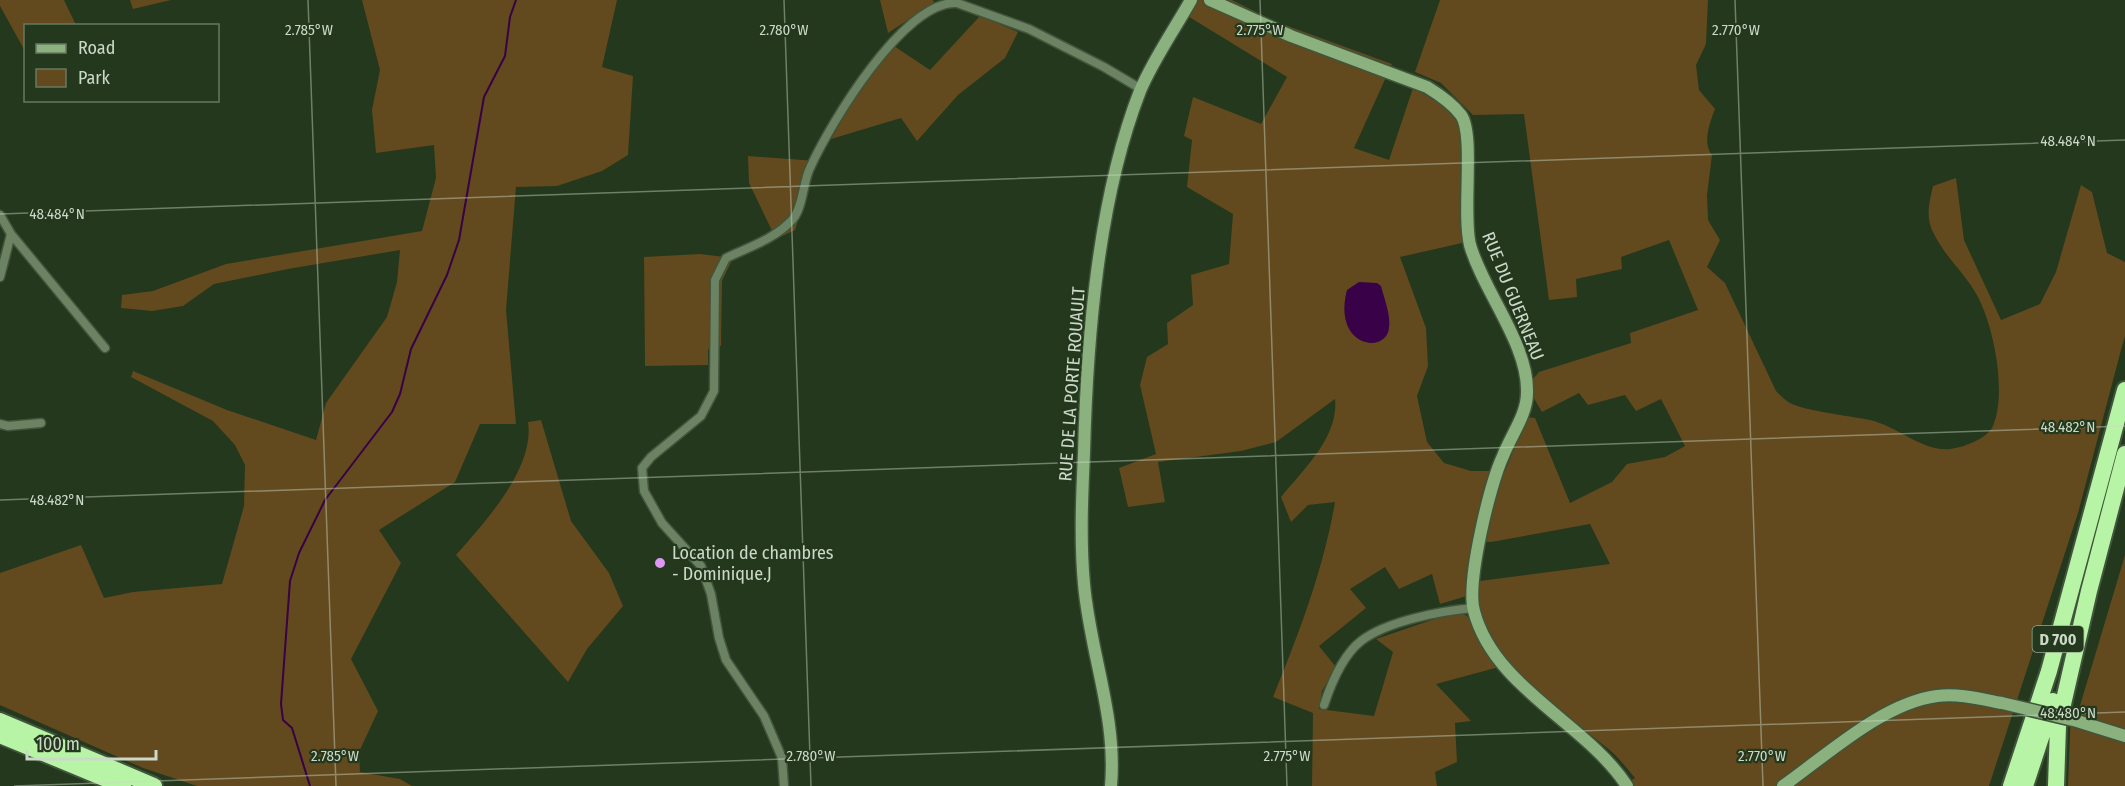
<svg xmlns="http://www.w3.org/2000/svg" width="2125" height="786" font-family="'Fira Sans Condensed',sans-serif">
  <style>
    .green { fill: #62491e }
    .water { fill: #390147 }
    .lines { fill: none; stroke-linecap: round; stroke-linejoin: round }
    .stream { stroke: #390147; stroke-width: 2 }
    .street-casing { stroke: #41553c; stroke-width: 11 }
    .secondary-casing { stroke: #41553c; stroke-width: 15 }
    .highway-casing { stroke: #41553c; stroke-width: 20 }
    .street { stroke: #6b8363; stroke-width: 8 }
    .secondary { stroke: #8ab17e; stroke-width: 12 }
    .highway { stroke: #b8f4a5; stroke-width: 16 }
    .secondary-bridge-casing { stroke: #41553c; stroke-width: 15; stroke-linecap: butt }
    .secondary-bridge { stroke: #8ab17e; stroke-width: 12 }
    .ticks { fill: none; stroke: #ccd9c8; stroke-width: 1.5; stroke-opacity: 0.45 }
    .poi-dot { fill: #de98f2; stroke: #23381d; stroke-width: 2 }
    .labels { text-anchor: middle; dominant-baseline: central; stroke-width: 4.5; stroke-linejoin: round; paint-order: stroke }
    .shield { fill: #23381d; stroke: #99a995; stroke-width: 1.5 }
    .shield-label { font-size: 16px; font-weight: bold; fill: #ccd9c8 }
    .street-label { font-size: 18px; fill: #ccd9c8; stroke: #23381d }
    .poi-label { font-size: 18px; fill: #ccd9c8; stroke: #23381d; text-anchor: start }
    .ticks-label { font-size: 15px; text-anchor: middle; fill: #ccd9c8; stroke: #23381d; stroke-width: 4.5; stroke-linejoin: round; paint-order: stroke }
  </style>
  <rect width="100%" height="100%" fill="#23381d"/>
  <path class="green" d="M 0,0 L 64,0 L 76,25 L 26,26 L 25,51 L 0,6 Z
    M 130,0 L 171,0 L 133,9 Z
    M 362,0 L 617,0 L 602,67 L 633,76 L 628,155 L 602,171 L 557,186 L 516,187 L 506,310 L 516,424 L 480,424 L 455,482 L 379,530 L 401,563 L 351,659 L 378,711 L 359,752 L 360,772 L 400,779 L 412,786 L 197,786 L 143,768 L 0,705 L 0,573 L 81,545 L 104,598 L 133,592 L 222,584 L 244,506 L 245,465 L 235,445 L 213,421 L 131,377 L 133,371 L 227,410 L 316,440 L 326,403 L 387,317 L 397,282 L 400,250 L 288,269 L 214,284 L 183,306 L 152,311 L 121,308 L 122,295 L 153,291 L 226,264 L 422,231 L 436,178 L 434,145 L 376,153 L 372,110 L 380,70 Z
    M 880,0 L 933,0 L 934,3 L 888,33 Z
    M 1194,0 L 1232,0 L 1274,21 L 1392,64 L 1354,148 L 1389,160 L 1413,88 C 1433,99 1451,108 1462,129 L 1462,243 L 1400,257 L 1426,328 L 1428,366 L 1417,396 L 1427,442 L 1444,463 L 1471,471 L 1505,471 L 1527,417 L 1535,418 L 1570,503 L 1612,482 L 1627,464 L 1665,457 L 1685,446 L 1661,399 L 1636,411 L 1625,395 L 1588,405 L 1579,393 L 1542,412 L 1532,395 L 1532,380 L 1539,372 L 1631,343 L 1630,333 L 1698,310 L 1669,240 L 1621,257 L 1622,269 L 1576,279 L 1577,297 L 1549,300 L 1524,114 L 1473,115 L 1441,83 L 1415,72 L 1440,0 L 1708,0 L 1706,44 L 1696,65 L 1699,90 L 1715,109 C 1710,122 1702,143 1712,155 L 1707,195 L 1708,220 L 1720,240 L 1707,267 L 1725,283 L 1776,391 C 1780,395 1785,400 1790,403 C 1805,411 1851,416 1870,420 C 1897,426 1923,452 1950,449 C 1964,447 1987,439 1993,426 C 2007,393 1994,328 1978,297 C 1966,274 1945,257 1934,234 C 1925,218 1929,203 1933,186 L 1956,178 L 1964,240 L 2001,320 L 2040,304 L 2056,272 L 2081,185 L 2092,192 L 2107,253 L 2125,262 L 2125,336 L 2121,350 L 2078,513 L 1989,786 L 1621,786 L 1635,778 C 1626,768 1618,756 1607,748 C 1569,716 1492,663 1480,613 C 1477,602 1478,592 1480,581 L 1610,564 L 1590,524 L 1491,542 L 1473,541 L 1467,596 L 1440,604 L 1432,574 L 1399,589 L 1385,567 L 1350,589 L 1366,608 L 1319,646 L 1336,667 L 1322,691 L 1319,709 L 1374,716 L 1393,652 L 1376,639 L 1449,614 L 1461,613 L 1467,616 L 1499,667 L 1436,684 L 1471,721 L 1455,723 L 1457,762 L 1435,772 L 1437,786 L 1312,786 L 1313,713 L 1273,697 C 1299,633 1323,571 1335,502 L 1308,505 L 1291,522 L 1281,497 C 1303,470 1339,437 1335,399 L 1276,442 L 1241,451 L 1158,462 L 1165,502 L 1128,507 L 1119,468 L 1156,454 L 1140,385 L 1147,357 L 1168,344 L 1167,323 L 1193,305 L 1191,275 L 1229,264 L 1233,214 L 1187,187 L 1192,140 L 1184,136 L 1193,97 L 1261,124 L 1287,77 L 1186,15 Z
    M 980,16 L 1018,32 L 1005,58 L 958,95 L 917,141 L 901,118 L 831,139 L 858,92 L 894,46 L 930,70 Z
    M 748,156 L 817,161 L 795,230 L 776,239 L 749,183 Z
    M 700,254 L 733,258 L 722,281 L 721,346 L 708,349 L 708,365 L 645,366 L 644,257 Z
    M 541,420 L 571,521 L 609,573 L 623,606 L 587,649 L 568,682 L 456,555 C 485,522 535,468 528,422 Z
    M 2125,555 L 2125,786 L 2068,786 L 2071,708 L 2079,709 Z"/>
  <path class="water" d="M 1359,282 L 1377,283 L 1381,286 C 1384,298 1391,315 1389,328 C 1386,355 1332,347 1347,290 Z"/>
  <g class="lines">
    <path class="stream" d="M 310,786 L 292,728 L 283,720 L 281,704 L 290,581 L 299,553 L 325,500 L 392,412 L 400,394 L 411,349 L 447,275 L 459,240 L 484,97 L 505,56 L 510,17 L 516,0"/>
    <defs>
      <path id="street" d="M 0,215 L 11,234 L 0,277
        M 11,234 L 105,348
        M 0,424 L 8,426 L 41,423
        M 1324,705 C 1331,684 1343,655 1361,641 C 1387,621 1441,611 1473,608
        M 784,786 L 782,758 L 764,716 L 726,660 L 719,638 L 711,594 L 701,566 L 662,523 L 644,491 L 642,468 L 651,457 L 701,416 L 714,391 L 715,280 L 726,258 C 749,247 775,239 793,219 C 803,207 803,182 810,168 C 830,124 904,0 957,3 L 1029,29 L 1104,67 L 1141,89"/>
      <path id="secondary" d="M 1210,0 L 1291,36 L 1427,87 C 1440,95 1452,103 1461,115 C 1475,134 1462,213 1470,245 C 1483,291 1529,345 1527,393 C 1527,415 1511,435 1503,456 C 1490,484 1466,582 1474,611 C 1494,688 1586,723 1627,786
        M 2077,721 L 2125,736
        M 1111,786 C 1117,716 1090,653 1084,584 C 1080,541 1082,496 1084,453 C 1087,338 1098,199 1140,91 C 1153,60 1174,30 1191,0
        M 1783,786 C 1827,755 1883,703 1937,696 C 1958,693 1981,699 2002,703"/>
      <path id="highway" d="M 0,721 L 154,786
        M 0,735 L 123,786
        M 2011,786 L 2049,671 L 2125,390
        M 2025,786 L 2053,701
        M 2056,786 L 2058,726 L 2089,591 L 2125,454"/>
    </defs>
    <use href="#street" class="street-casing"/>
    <use href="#secondary" class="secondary-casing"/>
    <use href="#highway" class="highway-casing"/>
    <use href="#street" class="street"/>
    <use href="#secondary" class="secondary"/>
    <use href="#highway" class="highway"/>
    <defs>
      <path id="secondary-bridge" d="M 2002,703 L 2077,721"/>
    </defs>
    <use href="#secondary-bridge" class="secondary-bridge-casing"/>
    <use href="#secondary-bridge" class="secondary-bridge"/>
  </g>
  <path class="ticks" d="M 308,0 L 336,786M 784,0 L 811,786M 1260,0 L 1287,786M 1735,0 L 1763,786M 0,214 L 2125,140M 0,500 L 2125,426M 14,786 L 2125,712"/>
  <circle class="poi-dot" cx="660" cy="563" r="6"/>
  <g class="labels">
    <rect class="shield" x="2032.5" y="626" width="51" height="26" rx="4.5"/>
    <g class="shield-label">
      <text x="2058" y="639">D 700</text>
    </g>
    <g class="street-label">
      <text transform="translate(1513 296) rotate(68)">RUE DU GUERNEAU</text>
      <text transform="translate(1072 384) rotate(-86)">RUE DE LA PORTE ROUAULT</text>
    </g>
    <g class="poi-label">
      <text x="672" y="553">Location de chambres<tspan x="672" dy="21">- Dominique.J</tspan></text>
    </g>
  </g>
  <g class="ticks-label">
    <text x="309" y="35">2.785°W</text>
    <text x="784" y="35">2.780°W</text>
    <text x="1260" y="35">2.775°W</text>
    <text x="1736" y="35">2.770°W</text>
    <text x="2068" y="146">48.484°N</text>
    <text x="57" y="219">48.484°N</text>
    <text x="2068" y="432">48.482°N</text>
    <text x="57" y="505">48.482°N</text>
    <text x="2068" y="718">48.480°N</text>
    <text x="335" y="761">2.785°W</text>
    <text x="811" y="761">2.780°W</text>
    <text x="1287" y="761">2.775°W</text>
    <text x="1762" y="761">2.770°W</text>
  </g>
  <rect x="24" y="24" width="195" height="78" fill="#23381d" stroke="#677861" stroke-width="1.5"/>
  <rect x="36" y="44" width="30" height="9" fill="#8ab17e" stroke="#677861" stroke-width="1.5"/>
  <text x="78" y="54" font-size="18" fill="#ccd9c8">Road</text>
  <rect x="36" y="69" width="30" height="18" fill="#62491e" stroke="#677861" stroke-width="1.5"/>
  <text x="78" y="84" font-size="18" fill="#ccd9c8">Park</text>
  <path d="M27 750v9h129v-9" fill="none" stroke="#ccd9c8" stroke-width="3"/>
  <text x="36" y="750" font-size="18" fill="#ccd9c8" stroke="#23381d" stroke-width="4.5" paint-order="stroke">100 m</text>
</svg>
